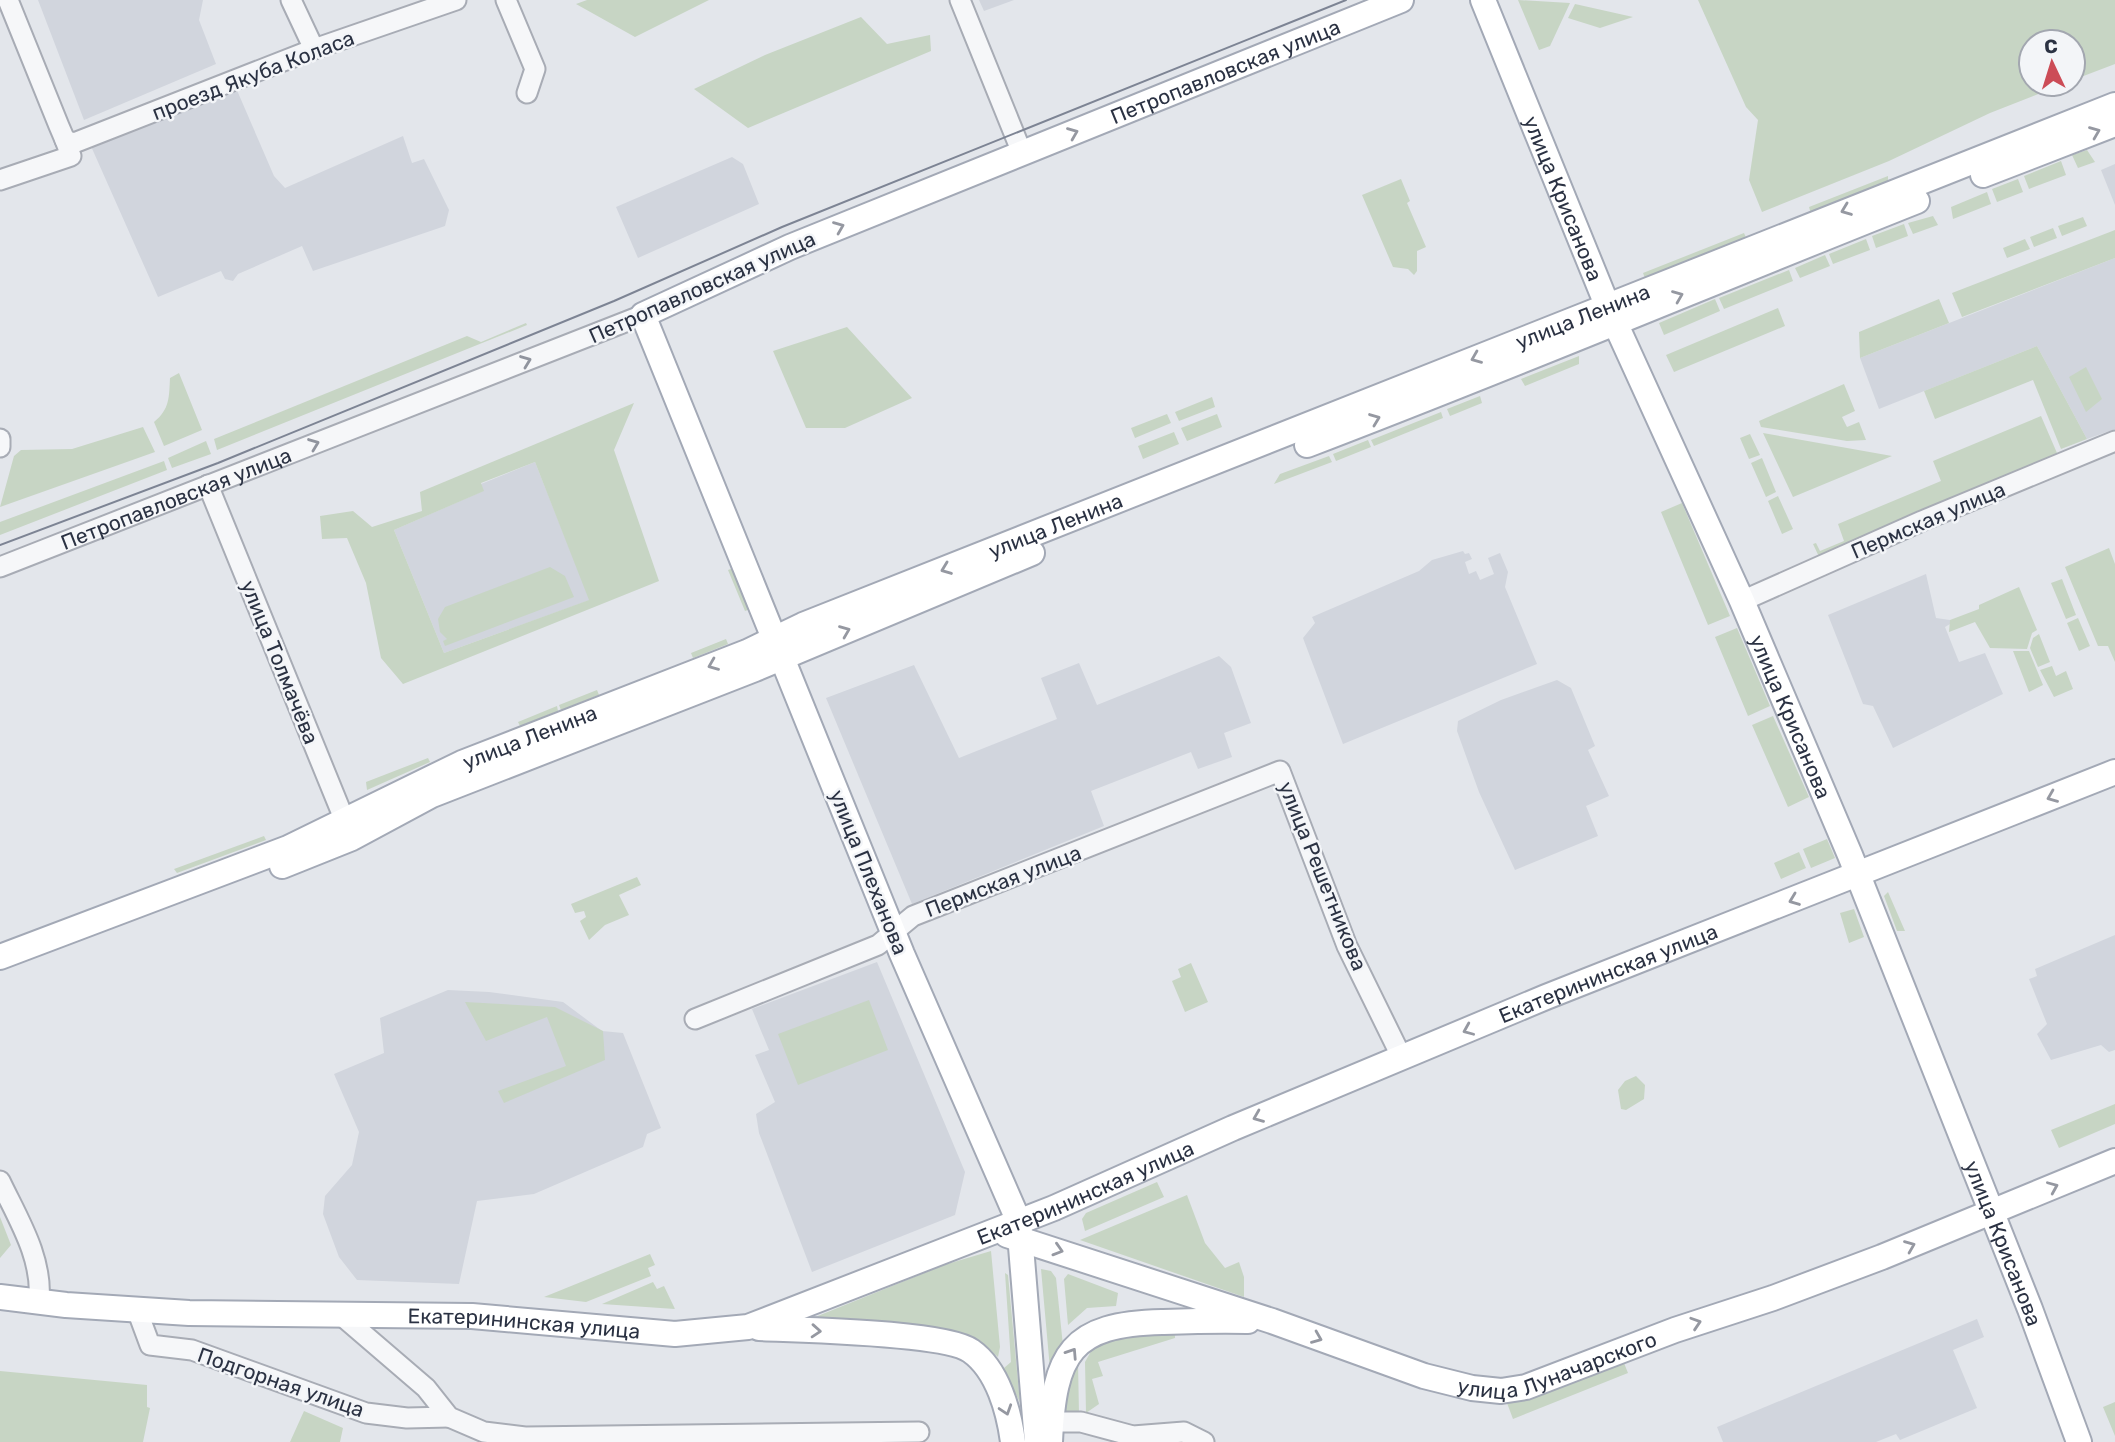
<svg xmlns="http://www.w3.org/2000/svg" width="2115" height="1442" font-family="Rubik,sans-serif">
  <style>
    .built { fill: #d1d5dd }
    .green { fill: #c7d5c4; fill-rule: evenodd }
    .lines { fill: none; stroke-linecap: round; stroke-linejoin: round }
    .minor-casing { stroke: #a8acb5; stroke-width: 23 }
    .major-casing { stroke: #a3a9b6; stroke-width: 28 }
    .minor { stroke: #f6f7f9; stroke-width: 19 }
    .major { stroke: #fff; stroke-width: 24 }
    .tram { stroke: #7d8494; stroke-width: 2 }
    .oneway { stroke: #9598a1 }
    .oneway2 { stroke: #90949e }
    .labels { text-anchor: middle; dominant-baseline: central; stroke-width: 5; stroke-linejoin: round; paint-order: stroke }
    .street-label { font-size: 21px; fill: #2b3243; stroke: #f3f5f8 }
  </style>
  <rect width="100%" height="100%" fill="#e3e6eb"/>
  <path class="built" d="M 38,0 L 203,0 L 199,20 L 216,64 L 84,120 Z
    M 979,0 L 1014,0 L 984,11 Z
    M 236,88 L 274,176 L 285,188 L 403,136 L 412,163 L 424,159 L 449,210 L 445,226 L 313,271 L 302,246 L 238,274 L 233,281 L 225,279 L 221,271 L 158,297 L 90,144 Z
    M 732,157 L 743,164 L 759,204 L 638,258 L 616,207 Z
    M 2115,164 L 2115,205 L 2101,170 Z
    M 2115,258 L 2115,429 L 2087,439 L 2037,346 L 1879,409 L 1860,358 Z
    M 535,462 L 590,600 L 444,653 L 394,530 L 483,491 L 481,484 Z
    M 1463,551 L 1465,554 L 1469,553 L 1472,559 L 1465,562 L 1469,574 L 1476,571 L 1480,580 L 1494,574 L 1488,558 L 1500,553 L 1508,572 L 1505,587 L 1537,664 L 1343,744 L 1303,638 L 1315,623 L 1312,617 L 1419,571 L 1432,560 Z
    M 1926,574 L 1936,618 L 1950,620 L 1950,624 L 1945,627 L 1959,662 L 1985,653 L 2003,694 L 1893,748 L 1873,706 L 1863,704 L 1828,615 Z
    M 1219,656 L 1231,667 L 1251,723 L 1224,733 L 1232,757 L 1198,769 L 1191,752 L 1091,791 L 1104,826 L 912,904 L 826,698 L 914,665 L 959,758 L 1057,719 L 1041,678 L 1079,663 L 1097,705 Z
    M 1557,680 L 1571,688 L 1595,746 L 1588,750 L 1609,796 L 1586,806 L 1598,836 L 1515,870 L 1479,792 L 1457,731 L 1458,721 L 1501,700 Z
    M 2115,935 L 2115,1050 L 2109,1052 L 2101,1045 L 2051,1060 L 2037,1034 L 2047,1024 L 2029,979 L 2037,976 L 2035,969 Z
    M 877,962 L 965,1172 L 955,1215 L 812,1272 L 759,1133 L 756,1114 L 775,1102 L 755,1055 L 769,1050 L 752,1009 Z
    M 448,990 L 489,992 L 563,1002 L 602,1031 L 623,1033 L 661,1128 L 647,1134 L 643,1147 L 534,1194 L 477,1201 L 459,1284 L 357,1280 L 339,1257 L 323,1214 L 325,1196 L 352,1165 L 359,1132 L 334,1074 L 384,1053 L 380,1018 Z
    M 1977,1319 L 1984,1337 L 1953,1350 L 1977,1408 L 1900,1440 L 1896,1434 L 1876,1442 L 1723,1442 L 1717,1427 Z"/>
  <path class="green" d="M 587,0 L 709,0 L 635,37 L 576,4 Z
    M 1518,0 L 1570,3 L 1550,46 L 1539,50 Z
    M 1698,0 L 2115,0 L 2115,64 L 2073,80 L 2073,42 L 2031,42 L 2031,84 L 2064,84 L 1990,113 L 1889,161 L 1762,212 L 1749,180 L 1758,120 L 1746,107 Z
    M 1575,4 L 1633,17 L 1600,28 L 1568,18 Z
    M 861,17 L 887,44 L 930,35 L 931,51 L 748,128 L 694,89 L 765,55 Z
    M 2087,150 L 2095,162 L 2078,168 L 2072,155 Z
    M 2061,161 L 2066,175 L 2029,189 L 2024,176 Z
    M 1888,176 L 1888,182 L 1811,214 L 1809,207 Z
    M 1401,179 L 1410,201 L 1407,203 L 1426,247 L 1417,251 L 1417,271 L 1414,275 L 1408,269 L 1393,267 L 1362,195 Z
    M 2018,179 L 2023,192 L 1997,202 L 1992,189 Z
    M 1987,192 L 1991,204 L 1953,219 L 1951,207 Z
    M 1933,216 L 1938,225 L 1913,234 L 1908,223 Z
    M 2083,217 L 2087,226 L 2062,236 L 2058,226 Z
    M 1904,224 L 1908,236 L 1876,248 L 1872,236 Z
    M 2053,228 L 2057,238 L 2034,247 L 2030,237 Z
    M 2115,230 L 2115,258 L 1962,317 L 1952,293 Z
    M 1744,233 L 1747,240 L 1646,281 L 1643,273 Z
    M 1866,239 L 1870,250 L 1833,264 L 1829,254 Z
    M 2025,239 L 2030,249 L 2007,258 L 2003,248 Z
    M 1825,255 L 1830,266 L 1800,278 L 1795,268 Z
    M 1789,270 L 1793,281 L 1724,309 L 1719,298 Z
    M 1715,299 L 1720,311 L 1664,335 L 1659,323 Z
    M 1939,299 L 1949,323 L 1860,358 L 1859,332 Z
    M 1778,308 L 1785,326 L 1674,372 L 1666,355 Z
    M 526,323 L 527,325 L 217,450 L 214,439 L 467,336 L 481,342 Z
    M 847,327 L 912,398 L 845,428 L 806,428 L 773,351 Z
    M 2037,346 L 2087,439 L 2061,449 L 2033,380 L 1935,419 L 1924,391 Z
    M 1579,356 L 1579,364 L 1525,386 L 1521,379 Z
    M 2086,367 L 2102,399 L 2086,412 L 2069,377 Z
    M 179,373 L 202,430 L 164,446 L 154,422 C 170,409 169,397 170,378 Z
    M 1844,384 L 1855,411 L 1842,417 L 1847,427 L 1859,422 L 1866,440 L 1847,441 L 1761,427 L 1759,421 Z
    M 1480,396 L 1482,403 L 1450,416 L 1447,409 Z
    M 1212,397 L 1215,407 L 1179,421 L 1175,412 Z
    M 634,403 L 614,450 L 659,581 L 403,684 L 381,658 L 366,583 L 347,538 L 322,539 L 320,516 L 353,511 L 372,527 L 422,511 L 420,492 ZM 535,462 L 589,600 L 444,653 L 394,530 L 484,491 L 481,483 Z
    M 1441,412 L 1443,418 L 1374,446 L 1371,440 Z
    M 1167,414 L 1171,423 L 1135,438 L 1131,428 Z
    M 1217,414 L 1222,427 L 1187,441 L 1181,428 Z
    M 2041,416 L 2060,460 L 1821,561 L 1813,544 L 1816,543 L 1820,551 L 1844,541 L 1838,524 L 1941,481 L 1933,461 Z
    M 143,427 L 155,452 L 0,507 L 14,456 L 21,450 L 72,449 Z
    M 1174,432 L 1179,444 L 1143,459 L 1138,446 Z
    M 1763,433 L 1892,456 L 1793,497 Z
    M 1750,434 L 1760,455 L 1749,459 L 1740,438 Z
    M 1368,440 L 1371,447 L 1336,461 L 1333,454 Z
    M 206,441 L 211,454 L 172,468 L 168,458 Z
    M 1329,456 L 1332,462 L 1274,484 L 1280,474 Z
    M 1762,458 L 1776,492 L 1766,497 L 1751,463 Z
    M 164,461 L 167,470 L 0,535 L 0,522 Z
    M 1778,496 L 1793,529 L 1782,534 L 1768,501 Z
    M 1682,503 L 1730,616 L 1708,625 L 1661,512 Z
    M 2109,548 L 2115,564 L 2115,662 L 2108,646 L 2098,646 L 2065,567 Z
    M 550,567 L 565,576 L 574,597 L 445,646 L 443,641 L 447,639 L 440,632 L 438,619 L 445,607 Z
    M 736,567 L 753,608 L 745,611 L 728,570 Z
    M 2062,579 L 2076,615 L 2066,619 L 2051,583 Z
    M 2019,587 L 2037,630 L 2032,633 L 2027,649 L 1990,648 L 1975,622 L 1949,632 L 1950,620 L 1979,609 L 1979,605 Z
    M 2078,618 L 2090,646 L 2079,651 L 2067,623 Z
    M 1737,628 L 1770,706 L 1748,716 L 1715,637 Z
    M 2039,634 L 2050,662 L 2038,667 L 2030,648 L 2033,638 Z
    M 726,639 L 728,644 L 693,658 L 691,653 Z
    M 2013,651 L 2029,651 L 2043,685 L 2029,692 Z
    M 2052,666 L 2056,676 L 2066,671 L 2073,689 L 2054,697 L 2040,670 Z
    M 597,690 L 599,695 L 561,710 L 559,705 Z
    M 557,706 L 558,711 L 520,726 L 518,722 Z
    M 1773,716 L 1809,797 L 1788,807 L 1752,725 Z
    M 428,758 L 430,762 L 367,790 L 366,782 Z
    M 264,836 L 266,840 L 177,873 L 174,869 Z
    M 1827,839 L 1835,858 L 1811,868 L 1803,849 Z
    M 1799,852 L 1806,868 L 1781,879 L 1774,863 Z
    M 637,877 L 641,885 L 619,895 L 629,915 L 605,925 L 589,940 L 580,921 L 586,917 L 584,911 L 575,913 L 571,904 Z
    M 1888,892 L 1905,931 L 1897,931 L 1884,896 Z
    M 1854,909 L 1864,937 L 1849,943 L 1840,913 Z
    M 1191,963 L 1208,1002 L 1185,1012 L 1172,981 L 1181,977 L 1178,969 Z
    M 869,1000 L 888,1050 L 798,1085 L 778,1034 Z
    M 465,1002 L 555,1007 L 603,1031 L 605,1060 L 504,1103 L 498,1091 L 566,1066 L 547,1017 L 486,1041 Z
    M 1636,1076 L 1645,1085 L 1644,1099 L 1626,1110 L 1621,1109 L 1618,1090 L 1625,1081 Z
    M 2115,1104 L 2115,1124 L 2059,1148 L 2051,1130 Z
    M 1157,1182 L 1164,1197 L 1085,1231 L 1082,1219 L 1086,1213 Z
    M 1187,1195 L 1205,1243 L 1225,1268 L 1239,1262 L 1244,1277 L 1244,1297 L 1080,1240 Z
    M 0,1217 L 11,1245 L 0,1258 Z
    M 991,1251 L 1000,1347 L 998,1357 L 982,1343 L 960,1334 L 793,1326 L 944,1265 Z
    M 650,1254 L 655,1265 L 648,1268 L 651,1276 L 586,1302 L 544,1297 Z
    M 1041,1269 L 1051,1271 L 1056,1278 L 1063,1346 L 1050,1369 Z
    M 1005,1273 L 1008,1275 L 1020,1403 L 1004,1368 L 1011,1362 Z
    M 1068,1274 L 1118,1293 L 1116,1306 L 1087,1308 L 1068,1325 L 1064,1279 Z
    M 653,1282 L 657,1289 L 664,1286 L 675,1309 L 602,1304 Z
    M 1175,1334 L 1175,1338 L 1098,1362 L 1103,1376 L 1092,1379 L 1099,1404 L 1086,1413 L 1085,1362 L 1094,1346 L 1126,1335 Z
    M 1078,1362 L 1079,1414 L 1064,1413 L 1061,1405 Z
    M 1624,1363 L 1628,1373 L 1513,1419 L 1507,1403 L 1534,1398 Z
    M 0,1371 L 147,1385 L 147,1407 L 150,1408 L 143,1442 L 0,1442 Z
    M 2115,1402 L 2115,1436 L 2103,1407 Z
    M 304,1411 L 343,1428 L 340,1442 L 290,1442 Z"/>
  <g class="lines">
    <defs>
      <g id="minor">
        <path d="M 8,0 L 59,126 L 65,140 L 74,143 L 314,49 L 456,0"/>
        <path d="M 291,0 L 314,49"/>
        <path d="M 506,0 L 535,69 L 527,93"/>
        <path d="M 960,0 L 1022,153"/>
        <path d="M 0,180 L 71,156 L 65,140"/>
        <path d="M 0,439 L 0,447"/>
        <path d="M 208,485 L 349,831"/>
        <path id="s1" d="M 0,567 L 643,315"/>
        <path d="M 1742,601 L 1922,521 L 2115,441"/>
        <path d="M 695,1019 L 878,945 L 913,916 L 1280,771 L 1347,946 L 1402,1058"/>
        <path d="M 0,1181 C 18,1219 43,1258 39,1301"/>
        <path d="M 137,1310 L 150,1345 L 192,1350 L 366,1413 L 407,1418 L 449,1417"/>
        <path d="M 341,1315 L 426,1388 L 449,1417 L 484,1432 L 525,1437 L 919,1432"/>
        <path d="M 1052,1422 L 1081,1422 L 1133,1436 L 1184,1432 L 1204,1442"/>
      </g>
      <g id="major">
        <path id="s2" d="M 1483,0 L 1607,305 L 1742,601 L 1850,855 L 2030,1309 L 2079,1442"/>
        <path d="M 1983,175 L 2115,124"/>
        <path d="M 1307,445 C 1512,367 1713,282 1917,201"/>
        <path d="M 282,866 L 352,838 L 432,795 L 755,669 L 1032,553"/>
        <path id="s3" d="M 0,957 L 288,848 L 462,763 L 747,652 L 803,625 L 2115,105"/>
        <path id="s4" d="M 1007,1235 L 1272,1321 L 1424,1376 L 1472,1388 L 1501,1391 L 1526,1387 L 1675,1330 L 1773,1298 L 1882,1257 L 2115,1161"/>
        <path id="s5" d="M 0,1297 L 66,1305 L 189,1313 L 472,1316 L 675,1334 L 748,1327 L 1054,1208 L 1233,1128 L 1546,997 L 2115,772"/>
        <path d="M 759,1328 C 798,1330 945,1332 971,1351 C 998,1370 1009,1412 1013,1442"/>
        <path id="s6" d="M 1037,1442 L 1019,1222 L 902,954 L 643,315 L 790,247 L 1401,0"/>
        <path d="M 1050,1442 C 1054,1353 1071,1324 1162,1322 C 1191,1321 1219,1320 1248,1321"/>
      </g>
    </defs>
    <use href="#minor" class="minor-casing"/>
    <use href="#major" class="major-casing"/>
    <use href="#minor" class="minor"/>
    <use href="#major" class="major"/>
    <path class="tram" d="M 0,545 L 218,463 L 614,301 L 782,227 L 1346,0"/>
  </g>
  <defs><path id="oneway-chevron" d="M-2-3.5L2.5 0L-2 3.5" fill="none" stroke-width="1.6" stroke-linecap="round" stroke-linejoin="round" transform="scale(1.75)"/></defs>
  <g class="oneway">
    <use href="#oneway-chevron" transform="translate(2095 132) rotate(-22)"/>
    <use href="#oneway-chevron" transform="translate(1073 133) rotate(-22)"/>
    <use href="#oneway-chevron" transform="translate(1846 210) rotate(159)"/>
    <use href="#oneway-chevron" transform="translate(839 227) rotate(-22)"/>
    <use href="#oneway-chevron" transform="translate(1678 296) rotate(-22)"/>
    <use href="#oneway-chevron" transform="translate(1476 358) rotate(158)"/>
    <use href="#oneway-chevron" transform="translate(1375 419) rotate(-21)"/>
    <use href="#oneway-chevron" transform="translate(946 569) rotate(159)"/>
    <use href="#oneway-chevron" transform="translate(845 631) rotate(-22)"/>
    <use href="#oneway-chevron" transform="translate(713 665) rotate(158)"/>
    <use href="#oneway-chevron" transform="translate(2052 797) rotate(158)"/>
    <use href="#oneway-chevron" transform="translate(1794 900) rotate(159)"/>
    <use href="#oneway-chevron" transform="translate(1468 1030) rotate(157)"/>
    <use href="#oneway-chevron" transform="translate(1258 1117) rotate(158)"/>
    <use href="#oneway-chevron" transform="translate(2053 1187) rotate(-23)"/>
    <use href="#oneway-chevron" transform="translate(1910 1246) rotate(-22)"/>
    <use href="#oneway-chevron" transform="translate(1058 1250) rotate(17)"/>
    <use href="#oneway-chevron" transform="translate(1696 1323) rotate(-18)"/>
    <use href="#oneway-chevron" transform="translate(816 1331) rotate(4)"/>
    <use href="#oneway-chevron" transform="translate(1317 1338) rotate(22)"/>
    <use href="#oneway-chevron" transform="translate(1072 1353) rotate(-57)"/>
    <use href="#oneway-chevron" transform="translate(1006 1410) rotate(72)"/>
  </g>
  <g class="oneway2">
    <use href="#oneway-chevron" transform="translate(526 361) rotate(-21)"/>
    <use href="#oneway-chevron" transform="translate(314 444) rotate(-21)"/>
  </g>
  <g class="labels">
    <g class="street-label">
      <text stroke="none"><textPath href="#s6" startOffset="1834">Петропавловская улица</textPath></text>
      <text transform="translate(253 75) rotate(-21)">проезд Якуба Коласа</text>
      <text stroke="none"><textPath href="#s2" startOffset="214">улица Крисанова</textPath></text>
      <text transform="translate(702 287) rotate(-24)">Петропавловская улица</text>
      <text stroke="none"><textPath href="#s3" startOffset="1708">улица Ленина</textPath></text>
      <text stroke="none"><textPath href="#s1" startOffset="189">Петропавловская улица</textPath></text>
      <text transform="translate(1928 520) rotate(-23)">Пермская улица</text>
      <text stroke="none"><textPath href="#s3" startOffset="1141">улица Ленина</textPath></text>
      <text transform="translate(280 662) rotate(68)">улица Толмачёва</text>
      <text stroke="none"><textPath href="#s2" startOffset="780">улица Крисанова</textPath></text>
      <text stroke="none"><textPath href="#s3" startOffset="574">улица Ленина</textPath></text>
      <text transform="translate(869 872) rotate(68)">улица Плеханова</text>
      <text transform="translate(1323 876) rotate(68)">улица Решетникова</text>
      <text transform="translate(1003 881) rotate(-21)">Пермская улица</text>
      <text stroke="none"><textPath href="#s5" startOffset="1680">Екатерининская улица</textPath></text>
      <text stroke="none"><textPath href="#s5" startOffset="1113">Екатерининская улица</textPath></text>
      <text stroke="none"><textPath href="#s2" startOffset="1348">улица Крисанова</textPath></text>
      <text stroke="none"><textPath href="#s5" startOffset="525">Екатерининская улица</textPath></text>
      <text stroke="none"><textPath href="#s4" startOffset="579">улица Луначарского</textPath></text>
      <text transform="translate(281 1382) rotate(19)">Подгорная улица</text>
    </g>
  </g>
  <g transform="translate(2052 63) rotate(356)"><circle r="33" fill="#f3f5f8" stroke="#a3a7b0" stroke-width="2"/>
  <path d="M0-5L12 26L0 18L-12 26Z" fill="#cc4c57"/>
  <text y="-10" font-size="19" font-weight="bold" text-anchor="middle" fill="#2b3243">С</text>
  </g>
</svg>
